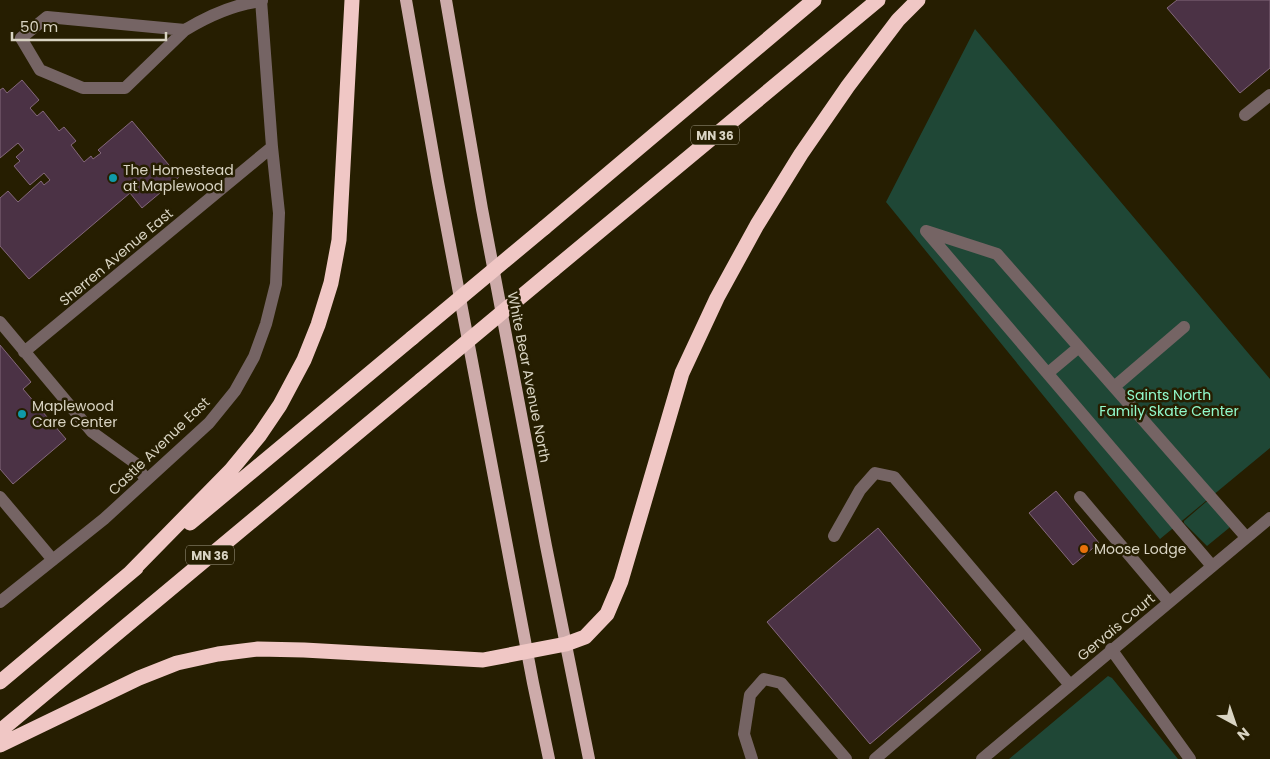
<svg xmlns="http://www.w3.org/2000/svg" width="1270" height="759" font-family="Poppins,sans-serif">
  <style>
    .green { fill: #1f4736 }
    .building { fill: #4b3245; stroke: #84687c }
    .lines { fill: none; stroke-linecap: round; stroke-linejoin: round }
    .minor { stroke: #756464; stroke-width: 12 }
    .major { stroke: #cdabaa; stroke-width: 12 }
    .highway { stroke: #f0c7c5; stroke-width: 15 }
    .highway-bridge { stroke: #f0c7c5; stroke-width: 15 }
    .culture-dot { fill: #0f9aa8; stroke: #261e01; stroke-width: 2 }
    .food-dot { fill: #e8710a; stroke: #261e01; stroke-width: 2 }
    .labels { text-anchor: middle; dominant-baseline: central; stroke-width: 5; stroke-linejoin: round; paint-order: stroke }
    .shield { fill: #261e01; stroke: #a39d89; stroke-width: 1 }
    .shield-label { font-size: 12px; font-weight: bold; fill: #d9d4c3 }
    .poi-label { font-size: 14px; fill: #d9d4c3; stroke: #261e01; text-anchor: start }
    .street-label { font-size: 14px; fill: #d9d4c3; stroke: #261e01 }
    .park-label { font-size: 14px; fill: #92facc; stroke: #261e01 }
  </style>
  <rect width="100%" height="100%" fill="#261e01"/>
  <path class="green" d="M 975,29 L 1270,379 L 1270,448 L 1160,539 L 886,202 Z
    M 1206,502 L 1209,502 L 1230,526 L 1229,528 L 1207,546 L 1184,523 L 1184,521 Z
    M 1108,676 L 1112,678 L 1178,759 L 1009,759 Z"/>
  <path class="building" d="M 1177,0 L 1270,0 L 1270,68 L 1240,93 L 1167,8 Z
    M 22,80 L 39,100 L 30,108 L 37,116 L 43,111 L 59,131 L 64,127 L 76,141 L 71,145 L 84,162 L 91,156 L 93,159 L 101,153 L 98,150 L 132,121 L 179,177 L 142,208 L 130,193 L 29,279 L 0,246 L 0,198 L 8,191 L 18,202 L 41,181 L 44,185 L 50,180 L 44,173 L 30,185 L 14,166 L 20,161 L 16,157 L 24,150 L 18,143 L 0,158 L 0,90 L 3,88 L 7,93 Z
    M 0,345 L 31,382 L 23,389 L 66,439 L 13,484 L 0,469 Z
    M 1056,491 L 1099,543 L 1073,565 L 1029,513 Z
    M 878,528 L 981,650 L 870,744 L 767,622 Z"/>
  <g class="lines">
    <path class="minor" d="M 185,30 L 125,88 L 83,88 L 40,70 L 21,38 L 47,17 L 185,30 C 208,16 235,4 262,1
      M 1245,115 L 1270,95
      M 926,231 L 997,254 L 1246,537
      M 926,231 L 1212,566
      M 0,322 L 92,432 L 135,463 L 146,480
      M 24,352 L 272,147
      M 1048,373 L 1079,347
      M 1114,387 L 1184,327
      M 0,497 L 53,560
      M 1080,497 L 1169,602
      M 834,536 L 860,490 L 875,473 L 894,477 L 1070,685
      M 0,602 L 104,519 L 209,423 L 235,391 L 254,357 L 266,324 L 276,284 L 279,213 L 272,147 L 261,0
      M 1111,649 L 1190,759
      M 752,759 L 744,734 L 750,695 L 764,679 L 781,683 L 846,759
      M 875,759 L 1024,631
      M 982,759 L 1270,518"/>
    <path class="major" d="M 406,0 L 438,182 L 533,683 L 549,759
      M 446,0 L 482,209 L 546,546 L 589,759"/>
    <path class="highway" d="M 544,228 L 814,0
      M 553,270 L 878,0
      M 190,523 L 412,338
      M 130,573 L 231,470 L 259,436 L 280,405 L 304,360 L 318,325 L 331,283 L 339,240 L 352,0
      M 0,682 L 136,568
      M 0,731 L 421,380
      M 0,745 L 139,678 L 177,663 L 218,654 L 258,649 L 304,650 L 483,660 L 566,644 L 585,637 L 607,614 L 621,581 L 682,373 L 717,298 L 757,225 L 801,154 L 848,86 L 898,20 L 918,0"/>
    <path class="highway-bridge" d="M 412,338 L 544,228
      M 421,380 L 553,270"/>
  </g>
  <g class="culture-dot">
    <circle cx="113" cy="178" r="5"/>
    <circle cx="22" cy="414" r="5"/>
  </g>
  <circle class="food-dot" cx="1084" cy="549" r="5"/>
  <g class="labels">
    <g class="shield">
      <rect x="691" y="125.5" width="48" height="19" rx="4"/>
      <rect x="186" y="545.5" width="48" height="19" rx="4"/>
    </g>
    <g class="shield-label">
      <text x="715" y="135">MN 36</text>
      <text x="210" y="555">MN 36</text>
    </g>
    <g class="poi-label">
      <text x="123" y="170">The Homestead<tspan x="123" dy="16">at Maplewood</tspan></text>
      <text x="32" y="406">Maplewood<tspan x="32" dy="16">Care Center</tspan></text>
      <text x="1094" y="549">Moose Lodge</text>
    </g>
    <g class="street-label">
      <text transform="translate(116 257) rotate(-40)">Sherren Avenue East</text>
      <text transform="translate(529 377) rotate(79)">White Bear Avenue North</text>
      <text transform="translate(159 446) rotate(-44)">Castle Avenue East</text>
      <text transform="translate(1116 627) rotate(-40)">Gervais Court</text>
    </g>
    <g class="park-label">
      <text x="1169" y="395">Saints North<tspan x="1169" dy="16">Family Skate Center</tspan></text>
    </g>
  </g>
  <g transform="translate(1235 724) rotate(140)" stroke="#261e01" stroke-width="4" paint-order="stroke">
  <path d="M0-4L9 19L0 12L-9 19Z" fill="#d9d4c3"/>
  <text y="-8" font-size="14" font-weight="bold" text-anchor="middle" fill="#d9d4c3">N</text>
  </g>
  <path d="M12 32v8h154v-8" fill="none" stroke="#d9d4c3" stroke-width="2.5"/>
  <text x="20" y="32" font-size="15" fill="#d9d4c3" stroke="#261e01" stroke-width="4" paint-order="stroke">50 m</text>
</svg>
